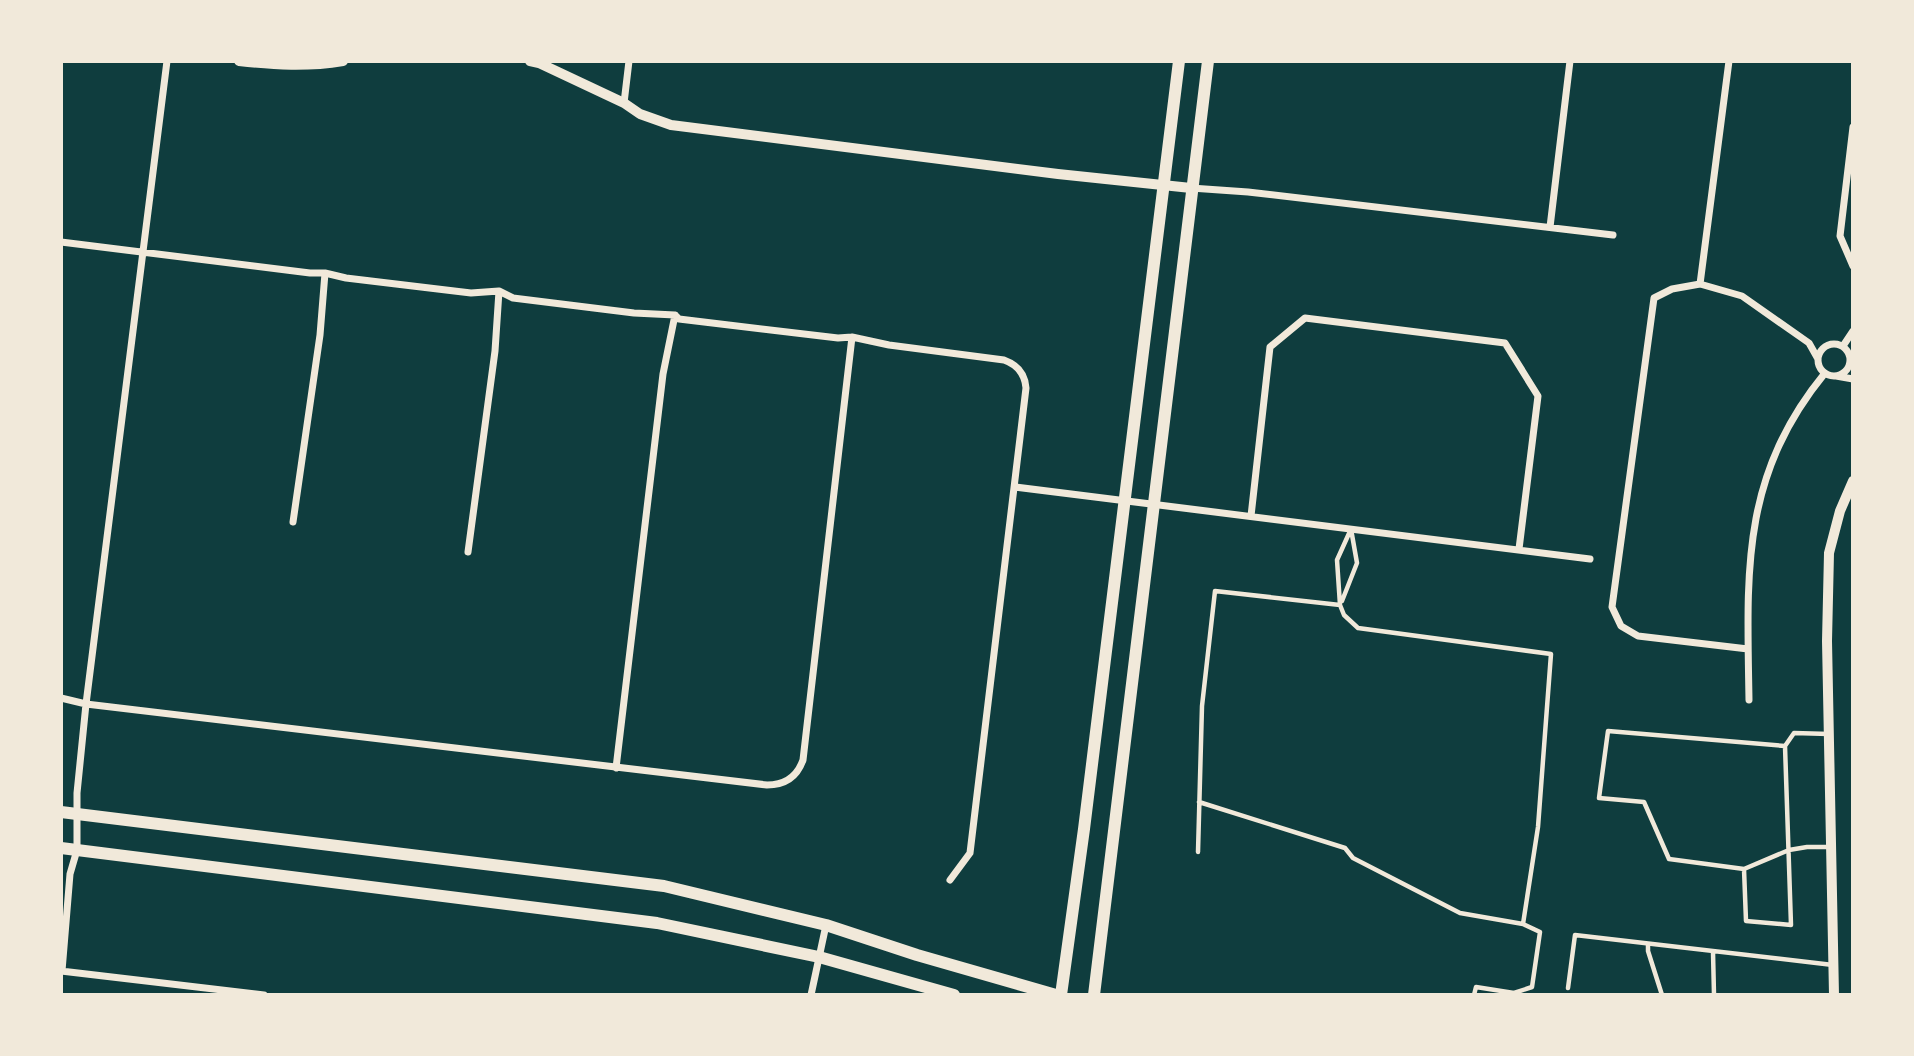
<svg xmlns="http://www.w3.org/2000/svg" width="1914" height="1056" font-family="'Nunito Sans',sans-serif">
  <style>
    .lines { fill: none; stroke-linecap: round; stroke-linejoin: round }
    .service { stroke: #f1e9da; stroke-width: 4.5 }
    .minor { stroke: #f1e9da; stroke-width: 7 }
    .tertiary { stroke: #f1e9da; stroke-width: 10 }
    .secondary { stroke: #f1e9da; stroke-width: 12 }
  </style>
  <rect width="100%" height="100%" fill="#0f3d3e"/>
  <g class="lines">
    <path class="service" d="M 1351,529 L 1337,560 L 1340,605 L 1344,615 L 1358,628 L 1551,654 L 1538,827 L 1523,924
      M 1342,601 L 1357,563 L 1351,529
      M 1829,734 L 1794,733 L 1785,746 L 1608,731 L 1599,798 L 1644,802 L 1669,859 L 1744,869 L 1789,850 L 1807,847 L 1831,847
      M 1199,802 L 1345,848 L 1353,858 L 1460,913 L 1523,924 L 1540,932 L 1532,987 L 1514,993 L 1476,987 L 1474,995
      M 1198,852 L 1202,706 L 1215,591 L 1340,605
      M 1744,869 L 1746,921 L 1791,925 L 1785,746
      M 1648,944 L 1648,951 L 1662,995
      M 1713,952 L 1714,995
      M 1568,988 L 1575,935 L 1833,965"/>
    <path class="minor" d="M 624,103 L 629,61
      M 1853,127 L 1840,236 L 1853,266
      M 1191,188 L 1248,192 L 1613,235
      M 1550,227 L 1570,61
      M 61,242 L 310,273 L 325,273 L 346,278 L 471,293 L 499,291 L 513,298 L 634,313 L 675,315 L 679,319 L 838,338 L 852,337 L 889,345 L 1004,360 C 1018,365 1025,374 1026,388 L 970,853 L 950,880
      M 1700,284 L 1729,61
      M1818 360a16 16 0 1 1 32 0a16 16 0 1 1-32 0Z
      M 1843,346 L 1853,331
      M 1836,376 L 1853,379
      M 1015,487 L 1590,559
      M 1251,516 L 1270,347 L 1305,318 L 1505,343 L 1538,396 L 1519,549
      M 293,522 L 320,335 L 325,273
      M 468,552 L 495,351 L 499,291
      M 1748,649 L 1638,636 L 1621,626 L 1612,607 L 1654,298 L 1672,289 L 1700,284 L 1742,296 L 1809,343 L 1818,359
      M 61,698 L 86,704 L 767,785 C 785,785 797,777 803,760 L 852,337
      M 1749,700 C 1747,573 1740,477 1825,373
      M 616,768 L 663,374 L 675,315
      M 61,971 L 264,995
      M 62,971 L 70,874 L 77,850 L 77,793 L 86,704 L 167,61
      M 811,995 L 826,925"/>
    <path class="tertiary" d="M 239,61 C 275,65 307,67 343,61
      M 530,61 L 539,63 L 624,103 L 640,114 L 671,125 L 1058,174 L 1191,188
      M 1834,995 L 1827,641 L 1829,553 L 1840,511 L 1853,481"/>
    <path class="secondary" d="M 61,812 L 664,886 L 826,925 L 917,955 L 1056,995
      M 61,848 L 657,923 L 819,957 L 954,995
      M 1061,995 L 1084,829 L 1179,61
      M 1094,995 L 1208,61"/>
  </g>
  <rect width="1914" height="1056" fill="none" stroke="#f1e9da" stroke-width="126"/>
</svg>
